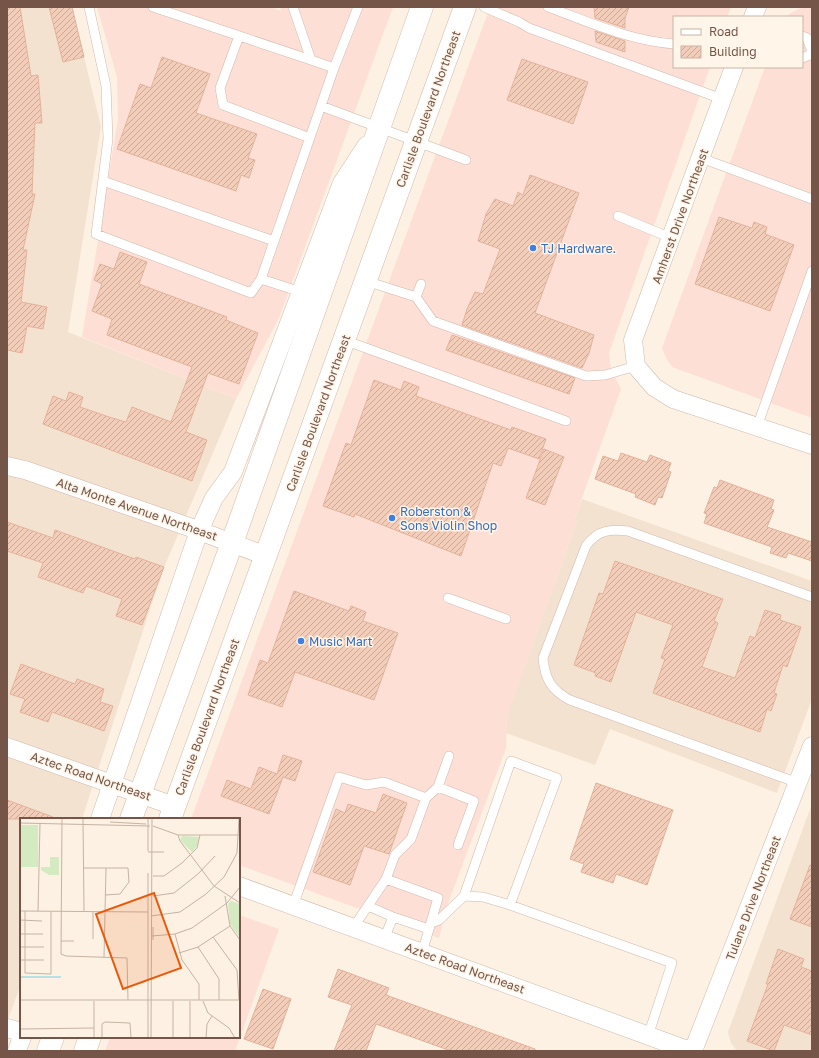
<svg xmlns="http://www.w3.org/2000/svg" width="819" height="1058" font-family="'Golos Text',sans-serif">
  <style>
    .residential { fill: #f4e2d0 }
    .commercial { fill: #fddfd5 }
    .building { fill: url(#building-hatch); stroke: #e5b29a }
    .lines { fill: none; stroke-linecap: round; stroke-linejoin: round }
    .service-casing { stroke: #d0b9ac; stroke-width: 10 }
    .minor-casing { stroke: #d0b9ac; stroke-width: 19 }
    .secondary-casing { stroke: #d3b9a9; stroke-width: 23 }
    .service { stroke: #fff; stroke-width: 9 }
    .minor { stroke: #fff; stroke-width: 18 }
    .secondary { stroke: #fff; stroke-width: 22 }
    .shop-dot { fill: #3f7fe0; stroke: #fff5e8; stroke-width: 1.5 }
    .labels { text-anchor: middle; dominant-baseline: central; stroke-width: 3; stroke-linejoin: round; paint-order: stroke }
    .street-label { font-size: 12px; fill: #745548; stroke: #fff5e8 }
    .shop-label { font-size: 12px; fill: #366cbe; stroke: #fff5e8; text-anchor: start }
    .inset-road { fill: none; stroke: #c6b3a4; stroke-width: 1 }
    .view { fill: #e8590c; fill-opacity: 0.15; stroke: #e8590c; stroke-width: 2 }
    .inset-edge { fill: none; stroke: #745548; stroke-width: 2 }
  </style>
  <defs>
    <pattern id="building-hatch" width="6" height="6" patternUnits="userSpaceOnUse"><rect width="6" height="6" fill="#f2cdb9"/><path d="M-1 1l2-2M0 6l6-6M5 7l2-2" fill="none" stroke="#c9a998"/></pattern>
  </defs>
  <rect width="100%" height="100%" fill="#fcf1e2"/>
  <path class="residential" d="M 7,7 L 72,7 L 101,127 L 68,332 L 236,399 L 162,572 L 82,819 L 21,819 L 21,984 L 7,1022 Z
    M 582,499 L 812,581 L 812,699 L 777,793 L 610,729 L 595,765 L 506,733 L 507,715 L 577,521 L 574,520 Z
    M 812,804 L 812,1051 L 737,1051 L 731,1043 L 728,1032 Z"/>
  <path class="commercial" d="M 97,7 L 270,7 L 281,11 L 280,7 L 393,7 L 279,318 L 236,399 L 82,337 L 118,119 L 117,77 Z
    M 490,7 L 731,7 L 727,17 L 674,17 L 674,67 L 710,67 L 609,353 L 611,369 L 621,389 L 574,520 L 577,521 L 507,715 L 506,748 L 447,906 L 439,938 L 239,865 L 239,819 L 191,819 Z
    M 803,7 L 812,7 L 812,418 L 672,367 L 666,358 L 662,348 L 765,67 L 802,67 L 802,17 L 788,17 L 789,14 Z
    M 239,915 L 279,929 L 235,1051 L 105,1051 L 110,1037 L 239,1037 Z"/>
  <path class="building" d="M 7,7 L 20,7 L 31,76 L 38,75 L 42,123 L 35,123 L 32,194 L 35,194 L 23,250 L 27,250 L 21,302 L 47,307 L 43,329 L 27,326 L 22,353 L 7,350 Z
    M 49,7 L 72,7 L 84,57 L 63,62 Z
    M 594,7 L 629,7 L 625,18 L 625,28 L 595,18 Z
    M 595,31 L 625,41 L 625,52 L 596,42 Z
    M 162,57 L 210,74 L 196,113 L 257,134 L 248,158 L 255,160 L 249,178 L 241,175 L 236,191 L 117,149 L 140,84 L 151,88 Z
    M 522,59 L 588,82 L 573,124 L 507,100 Z
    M 530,175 L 579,193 L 535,313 L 594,335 L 589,353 L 582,368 L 462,325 L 467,309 L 475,292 L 483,294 L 500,249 L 478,241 L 486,214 L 495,199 L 513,206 L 518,192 L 523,195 Z
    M 719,217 L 752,228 L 754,222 L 767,227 L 765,234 L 794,245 L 770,311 L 695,284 Z
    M 120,252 L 147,262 L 139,284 L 227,317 L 226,320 L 258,333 L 239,384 L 208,373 L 186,432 L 207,440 L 192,481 L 43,424 L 53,396 L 66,401 L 69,392 L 83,397 L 80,407 L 109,417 L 126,422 L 132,407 L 171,422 L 192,367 L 107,335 L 112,319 L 92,311 L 102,284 L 94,280 L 100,264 L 114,269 Z
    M 452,335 L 575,378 L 569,394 L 446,350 Z
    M 374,380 L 401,390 L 404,381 L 419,387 L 416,396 L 511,430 L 512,427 L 546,439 L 539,459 L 508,448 L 501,466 L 493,463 L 461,556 L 355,514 L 354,517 L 323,506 L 346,443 L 351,445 Z
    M 544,449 L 564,457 L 545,505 L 526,498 Z
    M 621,453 L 647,462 L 650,455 L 671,463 L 668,471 L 671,472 L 662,498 L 658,497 L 655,505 L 635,497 L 636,494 L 595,479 L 603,456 L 618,461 Z
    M 720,480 L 774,500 L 771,509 L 774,510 L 767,527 L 812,542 L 812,561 L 788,553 L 786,558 L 770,553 L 772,547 L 704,523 L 707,514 L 704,513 L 714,487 L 717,488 Z
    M 7,522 L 53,538 L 55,530 L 135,559 L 136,557 L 164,567 L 142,625 L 116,616 L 122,599 L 86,586 L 83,593 L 38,577 L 43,563 L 7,551 Z
    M 615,561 L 723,599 L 714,621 L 718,623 L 702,667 L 735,678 L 750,636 L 755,638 L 765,610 L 781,615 L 780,620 L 801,627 L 787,667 L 783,665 L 774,693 L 777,694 L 771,711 L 767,709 L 760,732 L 653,693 L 665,659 L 661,658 L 673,625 L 636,612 L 611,682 L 595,676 L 596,673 L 574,665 L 599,593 L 603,594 Z
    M 294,591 L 349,611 L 351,606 L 366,612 L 363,621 L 398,633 L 374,700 L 295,672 L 282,707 L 248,695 L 260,660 L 268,663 Z
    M 21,664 L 75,684 L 77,679 L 104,689 L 100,702 L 113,706 L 104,731 L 52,712 L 48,722 L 20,712 L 25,699 L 10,694 Z
    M 283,755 L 302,761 L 295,781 L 283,777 L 269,814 L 221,796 L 227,780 L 251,789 L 259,767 L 277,774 Z
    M 596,783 L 673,810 L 647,885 L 616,874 L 613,883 L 581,872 L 584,864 L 570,859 Z
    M 383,794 L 407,803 L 389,854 L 364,846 L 350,885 L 313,872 L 336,809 L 345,813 L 348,804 L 376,813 Z
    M 7,800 L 53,817 L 53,819 L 7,819 Z
    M 810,865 L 812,866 L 812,927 L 790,919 Z
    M 778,949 L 804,959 L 801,967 L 812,971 L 812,1035 L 784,1025 L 774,1051 L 747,1041 L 768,984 L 766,984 Z
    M 338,969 L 389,988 L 386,995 L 535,1049 L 535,1051 L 451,1051 L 376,1024 L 366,1051 L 334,1051 L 352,1005 L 328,997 Z
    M 263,989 L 291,999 L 273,1049 L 244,1039 Z"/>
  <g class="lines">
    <defs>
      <path id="service" d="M 89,7 L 106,86 L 108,139 L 96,234 L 251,293 L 261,279 L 334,68 L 311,60 L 293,7
        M 153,7 L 311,60
        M 484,7 L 519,22 L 529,28 L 722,99
        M 548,7 C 589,22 630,41 674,44
        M 239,36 L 220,88 L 223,105 L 310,138
        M 802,36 L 807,38 L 812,52
        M 802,58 L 812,54
        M 334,68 L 358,7
        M 321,106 L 466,160
        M 701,158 L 812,199
        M 103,181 L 274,241
        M 618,216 L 671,238
        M 261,279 L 304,293
        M 366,281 L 416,297 L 433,321 L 586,376 L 605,375 L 636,366
        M 416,297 L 421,284
        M 344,340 L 566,421
        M 757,427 L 812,271
        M 448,598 L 506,619
        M 798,783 L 570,700 C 551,690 545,679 543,658 L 586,546 C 597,530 610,529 628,531 L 812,597
        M 438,787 L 474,801 L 458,845
        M 426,798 L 438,787 L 449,756
        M 464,896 L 483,897 L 510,905 L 672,963 L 648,1036
        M 293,906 L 339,777 L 366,785 L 384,782 L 426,798 L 411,839 L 395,855 L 386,879
        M 368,906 L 393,917 L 384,939
        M 393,917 L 429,929
        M 431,923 L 439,920 L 464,896 L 511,761 L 557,778 L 510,905
        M 353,928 L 386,879 L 438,898 L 422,953"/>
      <path id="minor" d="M 753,17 L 757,7
        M 734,67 L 633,340 L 636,366 L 654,387 L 673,399 L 812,445
        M 7,466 L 25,470 L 189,527 L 266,556
        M 7,747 L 174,806
        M 100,819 L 199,531 L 214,498 L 233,472 L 342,183 L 367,145
        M 239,886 L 690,1051
        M 7,1028 L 21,1032
        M 17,1051 L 22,1037
        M 693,1051 L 812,746"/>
      <path id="secondary" d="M 131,819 L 232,543 L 422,7
        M 170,819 L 465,7
        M 48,1051 L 53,1037
        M 85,1051 L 90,1037"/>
    </defs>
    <use href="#service" class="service-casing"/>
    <use href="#minor" class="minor-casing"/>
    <use href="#secondary" class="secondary-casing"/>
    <use href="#service" class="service"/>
    <use href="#minor" class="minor"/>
    <use href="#secondary" class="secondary"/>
  </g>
  <g class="shop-dot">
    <circle cx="533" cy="248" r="4"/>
    <circle cx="392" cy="518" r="4"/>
    <circle cx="301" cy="641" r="4"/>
  </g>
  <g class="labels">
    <g class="street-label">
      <text transform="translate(428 109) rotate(-70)">Carlisle Boulevard Northeast</text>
      <text transform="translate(680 216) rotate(-70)">Amherst Drive Northeast</text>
      <text transform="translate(318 413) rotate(-70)">Carlisle Boulevard Northeast</text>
      <text transform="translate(137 509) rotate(19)">Alta Monte Avenue Northeast</text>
      <text transform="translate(207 717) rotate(-70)">Carlisle Boulevard Northeast</text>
      <text transform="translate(91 776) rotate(19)">Aztec Road Northeast</text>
      <text transform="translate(753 898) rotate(-69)">Tulane Drive Northeast</text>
      <text transform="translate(465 968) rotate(20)">Aztec Road Northeast</text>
    </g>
    <g class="shop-label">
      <text x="541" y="248">TJ Hardware.</text>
      <text x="400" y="511">Roberston &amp;<tspan x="400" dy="14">Sons Violin Shop</tspan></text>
      <text x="309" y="641">Music Mart</text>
    </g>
  </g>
  <g transform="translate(20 818)">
    <rect width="220" height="220" fill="#fcf1e2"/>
    <path d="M 0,7 L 18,7 L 18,49 L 0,49 ZM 162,18 L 179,19 L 177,28 L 172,34 L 160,22 ZM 30,39 L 39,39 L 39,57 L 29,57 L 21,52 L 21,49 L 30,49 ZM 211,83 L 220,86 L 220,120 L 210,106 L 208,86 Z" fill="#d4eac0"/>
    <path d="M 0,11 L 8,16 L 11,22 L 0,26 ZM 0,31 L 11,32 L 9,40 L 0,46 Z" fill="#d4eac0"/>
    <path d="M 0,158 L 41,158 L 41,160 L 0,160 Z" fill="#b6e2e6"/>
    <path class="inset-road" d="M 42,0 L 41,136 L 46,138 L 107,140 L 108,182M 63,0 L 64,94M 90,4 L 126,6M 0,5 L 130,8M 133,8 L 158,17 L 219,17M 158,17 L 160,23 L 194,68 L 220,85M 128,33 L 128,0M 128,34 L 144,34M 64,50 L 108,50 L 109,64 L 100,76 L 85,77M 128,55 L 128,220M 133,58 L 144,58 L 162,45 L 177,30 L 180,17M 133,78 L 154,75 L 178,56 L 195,38M 205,78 L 210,108 L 220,122M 0,93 L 128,94M 5,93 L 5,155 L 31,156 L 31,94M 18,93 L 20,5M 73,94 L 73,121M 131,98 L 160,94 L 186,76 L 204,59 L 217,35 L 219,0M 0,102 L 22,103M 0,116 L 23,116M 155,116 L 162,142 L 179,166 L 179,182M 132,118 L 155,116 L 172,110 L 207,85 L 220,69M 193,119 L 217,152 L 219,182M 133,122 L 133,109M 41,123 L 54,123M 0,129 L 24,129M 178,129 L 199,161 L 199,182M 159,135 L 178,129 L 210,108M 84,139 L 86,50M 0,142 L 24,142M 0,182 L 220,182M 74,183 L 74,220M 183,183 L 188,195 L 209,210 L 215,220M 0,211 L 74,210M 82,220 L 82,206 L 85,204 L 110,205 L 111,220M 131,220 L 132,0M 153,220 L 153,183M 170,220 L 170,183M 186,220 L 187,206 L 192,198"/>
    <path class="view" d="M 134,75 L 161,150 L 103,171 L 76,96 Z"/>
    <rect width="220" height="220" class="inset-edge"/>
  </g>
  <rect width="819" height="1058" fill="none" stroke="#745548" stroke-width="16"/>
  <rect x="673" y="16" width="130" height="52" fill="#fff5e8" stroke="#c7b5a8"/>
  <rect x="681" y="29" width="20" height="6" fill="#ffffff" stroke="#c7b5a8"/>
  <text x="709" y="36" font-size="12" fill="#745548">Road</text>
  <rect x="681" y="46" width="20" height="12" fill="url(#building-hatch)" stroke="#c7b5a8"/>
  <text x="709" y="56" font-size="12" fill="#745548">Building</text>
</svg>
